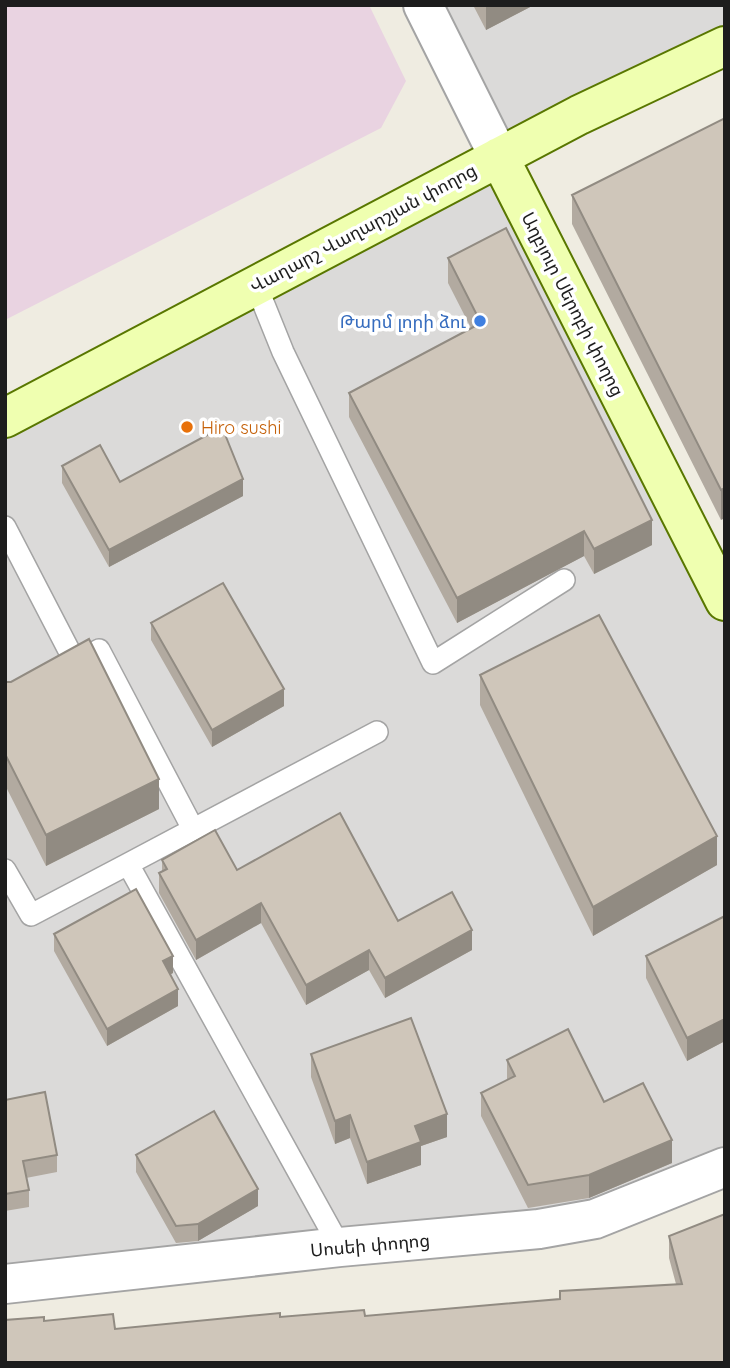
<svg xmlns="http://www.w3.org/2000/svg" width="730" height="1368" font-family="Quicksand,'Noto Sans Armenian',sans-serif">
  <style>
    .residential { fill: #dbdad9 }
    .industrial { fill: #e9d3e1 }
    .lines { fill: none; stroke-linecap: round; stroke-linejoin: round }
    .lane-casing { stroke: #a4a4a4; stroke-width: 24 }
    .street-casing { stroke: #a4a4a4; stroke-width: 42 }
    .secondary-casing { stroke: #597700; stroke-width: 42 }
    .lane { stroke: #fff; stroke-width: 21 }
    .street { stroke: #fff; stroke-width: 38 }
    .secondary { stroke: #efffb0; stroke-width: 38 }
    .wall { fill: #b2aaa0 }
    .shaded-wall { fill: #918b82 }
    .building { fill: #cfc6ba; stroke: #918b82; stroke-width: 2 }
    .shop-dot { fill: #3f7fe0; stroke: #fff; stroke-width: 2.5 }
    .food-dot { fill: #e8710a; stroke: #fff; stroke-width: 2.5 }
    .labels { text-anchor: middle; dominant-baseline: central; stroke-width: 7; stroke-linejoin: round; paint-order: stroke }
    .street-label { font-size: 18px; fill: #1d1d1d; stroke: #fff }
    .shop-label { font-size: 18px; fill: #366cbe; stroke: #fff; text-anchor: end }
    .food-label { font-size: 18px; fill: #c56008; stroke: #fff; text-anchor: start }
  </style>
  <rect width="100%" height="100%" fill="#efece1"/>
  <path class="residential" d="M 423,5 L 725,5 L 725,46 L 499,157 L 725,601 L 725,1167 L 655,1197 L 5,1284 L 5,418 L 498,157 Z"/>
  <path class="industrial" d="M 5,5 L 369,5 L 406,81 L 381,128 L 5,320 Z"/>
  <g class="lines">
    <defs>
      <path id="lane" d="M 256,285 L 283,352 L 433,663 L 564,580
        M 5,527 L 76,664
        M 72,666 L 99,650 L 193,829
        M 5,870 L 31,915 L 128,864
        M 340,1247 L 128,864 L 377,732"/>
      <path id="street" d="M 423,5 L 499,157
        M 5,1284 L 340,1247 L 539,1229 L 595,1219 L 725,1167"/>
      <path id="secondary" d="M 499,157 L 725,601
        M 5,418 L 579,115 L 725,46"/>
    </defs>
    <use href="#lane" class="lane-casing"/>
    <use href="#street" class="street-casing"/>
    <use href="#secondary" class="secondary-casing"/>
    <use href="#lane" class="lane"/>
    <use href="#street" class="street"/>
    <use href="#secondary" class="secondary"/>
  </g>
  <path class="wall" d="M 473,5 L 534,5 L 486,30 Z
    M 725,118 L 721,520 L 572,224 L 572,195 Z
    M 448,258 L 652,545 L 594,574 L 584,556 L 457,623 L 349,417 L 349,393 L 471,328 L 448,283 Z
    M 62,466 L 120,482 L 243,496 L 109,567 L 62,483 Z
    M 151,623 L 284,706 L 212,747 L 151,640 Z
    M 480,675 L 717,865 L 593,936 L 480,705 Z
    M 5,682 L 159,809 L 46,866 L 5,785 Z
    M 162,860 L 237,870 L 398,921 L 472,950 L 385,998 L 369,970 L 306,1005 L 261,923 L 196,960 L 159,893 L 159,873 L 162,872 Z
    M 725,916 L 725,1041 L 687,1061 L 646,978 L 646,956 Z
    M 54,934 L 173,973 L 171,974 L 178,1006 L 107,1046 L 54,951 Z
    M 311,1054 L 447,1137 L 421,1146 L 421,1165 L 367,1184 L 350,1138 L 335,1144 L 311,1077 Z
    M 507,1060 L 604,1102 L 672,1163 L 589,1198 L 528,1208 L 481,1116 L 481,1093 L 507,1080 Z
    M 5,1100 L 57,1155 L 57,1172 L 26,1178 L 29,1190 L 29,1207 L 5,1211 Z
    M 136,1155 L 258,1206 L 198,1241 L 176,1243 L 136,1172 Z
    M 669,1236 L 725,1363 L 5,1363 L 44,1321 L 115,1329 L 280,1317 L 365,1316 L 560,1299 L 676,1284 L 669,1258 Z"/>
  <path class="shaded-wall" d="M 486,5 L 534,5 L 486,30 Z
    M 243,479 L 243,496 L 109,567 L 109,550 Z
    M 725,488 L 725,518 L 721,520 L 721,490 Z
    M 652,520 L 652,545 L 594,574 L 594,549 Z
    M 584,531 L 584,556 L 457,623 L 457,598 Z
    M 284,689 L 284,706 L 212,747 L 212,730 Z
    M 159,779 L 159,809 L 46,866 L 46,835 Z
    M 717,836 L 717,865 L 593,936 L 593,907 Z
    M 261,903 L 261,923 L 196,960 L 196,940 Z
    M 472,930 L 472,950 L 385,998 L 385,978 Z
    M 369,950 L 369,970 L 306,1005 L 306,985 Z
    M 173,956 L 173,973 L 163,978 L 163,961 Z
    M 178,989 L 178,1006 L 107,1046 L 107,1029 Z
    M 725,1019 L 725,1041 L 687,1061 L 687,1038 Z
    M 447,1114 L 447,1137 L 421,1146 L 421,1165 L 367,1184 L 367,1162 L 415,1126 Z
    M 350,1115 L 350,1138 L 335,1144 L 335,1121 Z
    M 672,1140 L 672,1163 L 589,1198 L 589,1175 Z
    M 258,1189 L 258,1206 L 198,1241 L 198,1224 Z"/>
  <path class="building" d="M 725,118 L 725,488 L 721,490 L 572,195 Z
    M 506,228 L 652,520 L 594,549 L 584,531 L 457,598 L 349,393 L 481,323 L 448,258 Z
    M 222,427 L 243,479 L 109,550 L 62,466 L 100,445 L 120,482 Z
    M 223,583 L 284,689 L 212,730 L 151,623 Z
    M 599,615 L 717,836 L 593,907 L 480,675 Z
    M 89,639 L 159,779 L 46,835 L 5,754 L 5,682 L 11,682 Z
    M 340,813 L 398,921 L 452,892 L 472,930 L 385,978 L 369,950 L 306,985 L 261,903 L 196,940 L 159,873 L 167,869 L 162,860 L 215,830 L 237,870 Z
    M 136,889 L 173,956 L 163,961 L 178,989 L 107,1029 L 54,934 Z
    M 725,916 L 725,1019 L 687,1038 L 646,956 Z
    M 411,1018 L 447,1114 L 415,1126 L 421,1142 L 367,1162 L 350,1115 L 335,1121 L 311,1054 Z
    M 568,1029 L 604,1102 L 643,1083 L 672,1140 L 589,1175 L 528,1185 L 481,1093 L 515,1076 L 507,1060 Z
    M 45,1092 L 57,1155 L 23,1161 L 29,1190 L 5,1194 L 5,1100 Z
    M 214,1111 L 258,1189 L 198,1224 L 176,1226 L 136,1155 Z
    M 725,1214 L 725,1363 L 5,1363 L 5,1320 L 44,1317 L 44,1321 L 113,1314 L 115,1329 L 280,1313 L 280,1317 L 364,1310 L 365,1316 L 560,1299 L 560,1291 L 682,1284 L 669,1236 Z"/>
  <circle class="shop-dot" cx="480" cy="321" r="7"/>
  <circle class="food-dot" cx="187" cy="427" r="7"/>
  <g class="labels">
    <g class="street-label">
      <text transform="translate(363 228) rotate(-28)">Վաղարշ Վաղարշյան փողոց</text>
      <text transform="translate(573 304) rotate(63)">Աղբյուր Սերոբի փողոց</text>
      <text transform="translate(370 1245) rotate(-5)">Սոսեի փողոց</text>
    </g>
    <g class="shop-label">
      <text x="466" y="321">Թարմ լորի ձու</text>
    </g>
    <g class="food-label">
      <text x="201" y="427">Hiro sushi</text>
    </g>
  </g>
  <rect width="730" height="1368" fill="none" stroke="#1d1d1d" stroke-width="14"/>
</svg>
